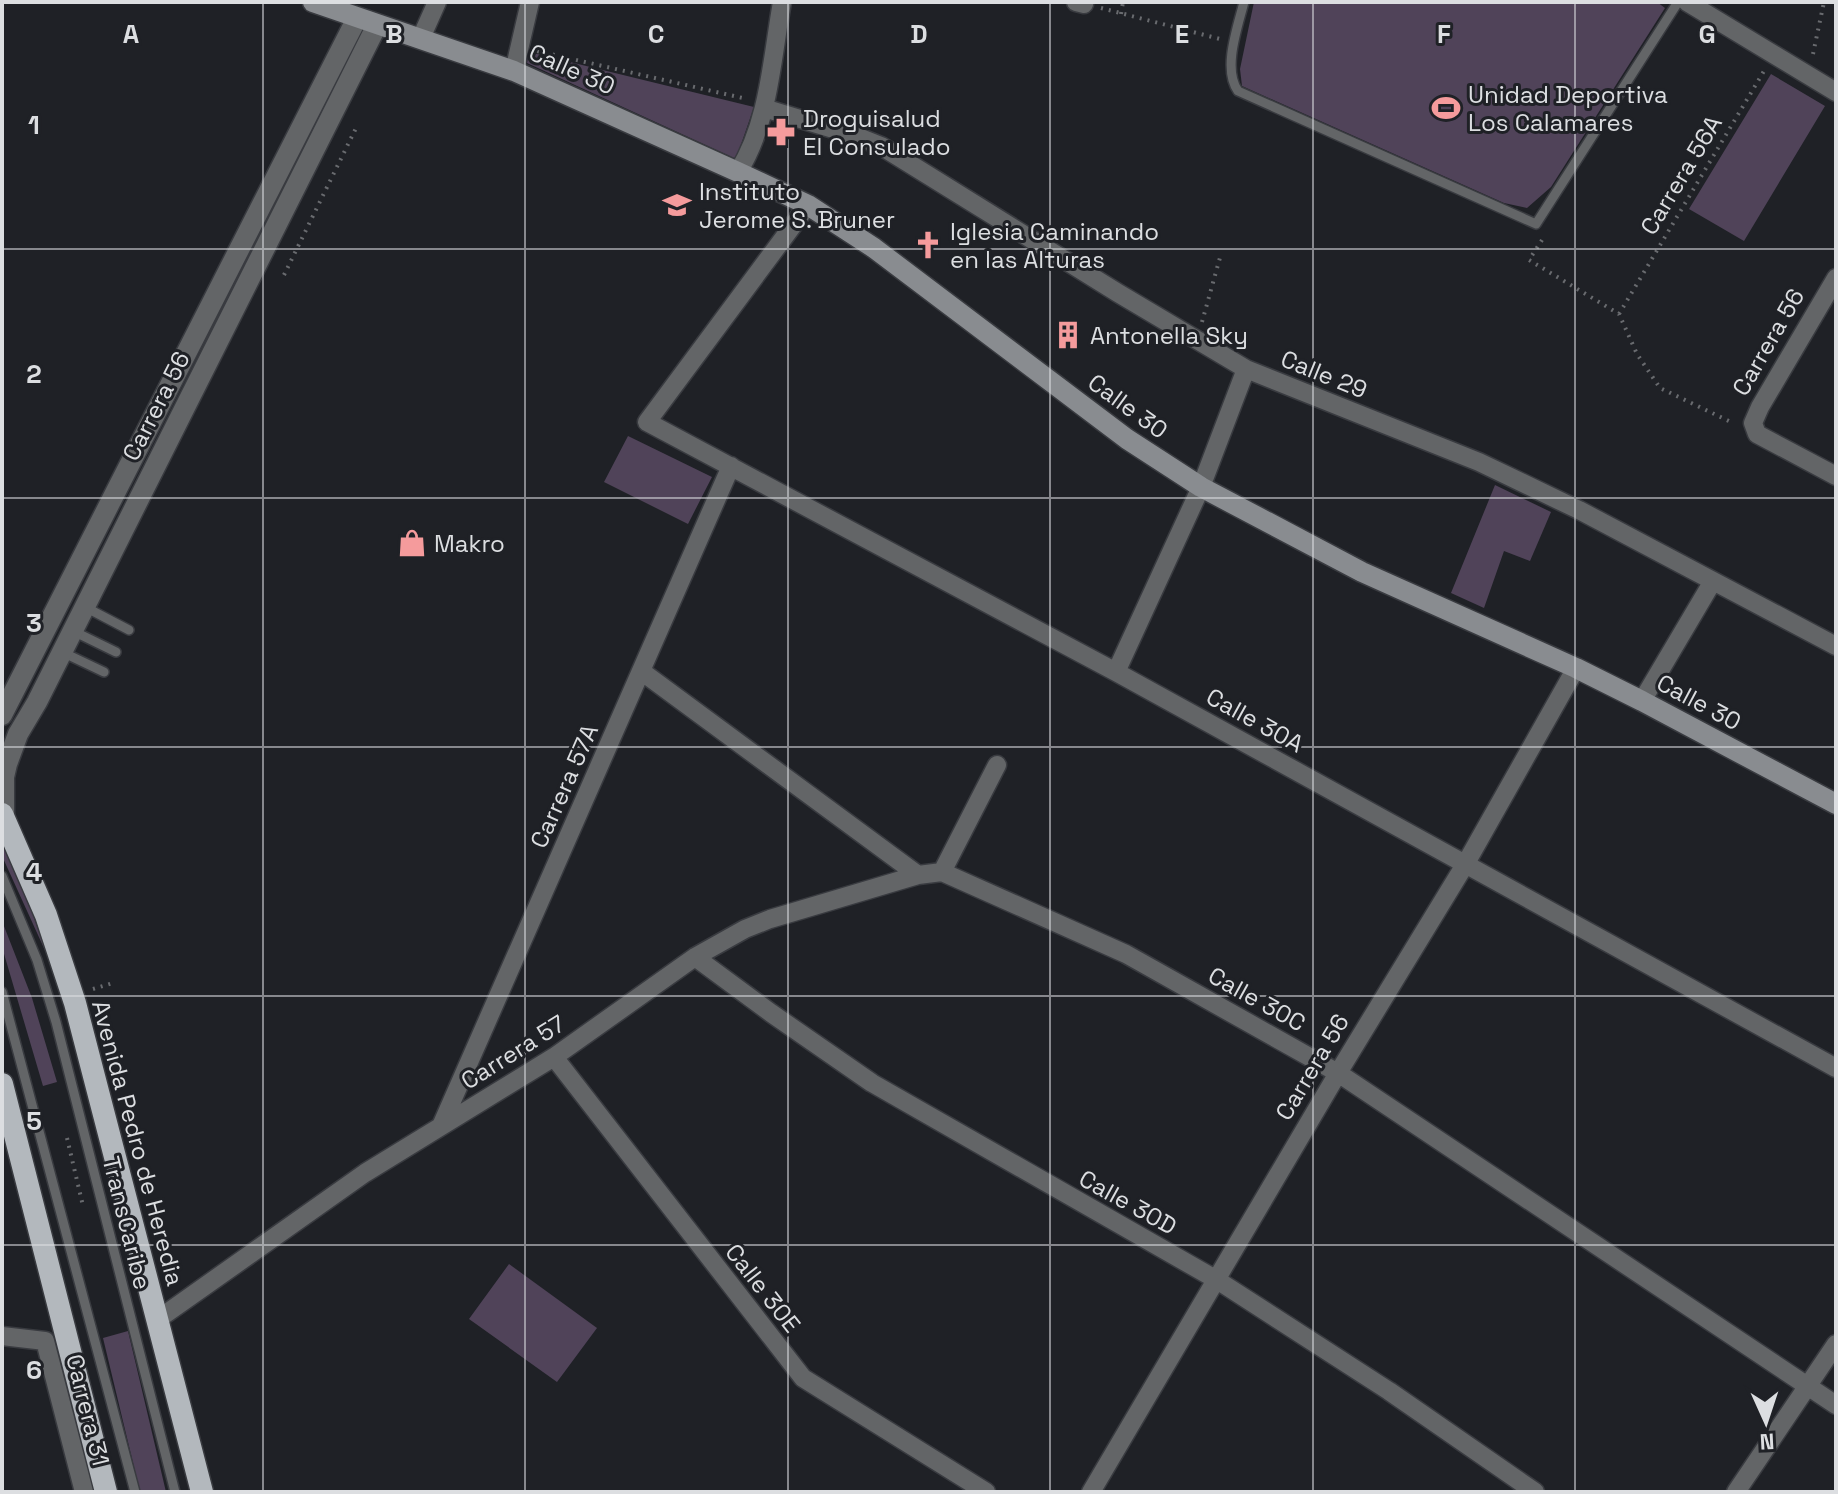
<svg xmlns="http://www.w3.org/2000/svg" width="1838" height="1494" font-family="'Space Grotesk',sans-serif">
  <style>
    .green { fill: #504359 }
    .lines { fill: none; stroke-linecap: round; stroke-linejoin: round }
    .service-casing { stroke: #393b40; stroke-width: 12 }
    .minor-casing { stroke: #393b40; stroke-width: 21 }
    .tertiary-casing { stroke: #393b40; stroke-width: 23 }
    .secondary-casing { stroke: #393b40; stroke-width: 23 }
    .trunk-casing { stroke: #393b40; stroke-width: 25 }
    .path { stroke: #696b6f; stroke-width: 4; stroke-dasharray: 2 6; stroke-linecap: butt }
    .service { stroke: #636567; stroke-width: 9 }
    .minor { stroke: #636567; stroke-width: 18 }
    .tertiary { stroke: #636567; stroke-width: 20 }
    .secondary { stroke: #898c90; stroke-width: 20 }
    .trunk { stroke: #b3b8bd; stroke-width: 22 }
    .grid { fill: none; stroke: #dcdee1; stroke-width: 2; stroke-opacity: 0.55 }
    .labels { text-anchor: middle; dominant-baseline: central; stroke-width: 6; stroke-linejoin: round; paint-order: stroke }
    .street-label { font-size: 24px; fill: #dcdee1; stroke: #1f2126 }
    .poi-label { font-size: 24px; fill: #dcdee1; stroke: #1f2126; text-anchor: start }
    .grid-label { font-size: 26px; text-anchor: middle; font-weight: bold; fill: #dcdee1; stroke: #1f2126; stroke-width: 6; stroke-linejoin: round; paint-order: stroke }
  </style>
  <rect width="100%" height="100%" fill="#1f2126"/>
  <path class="green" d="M 1254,2 L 1657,2 L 1665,8 L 1551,187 L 1527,208 L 1504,203 L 1242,86 L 1240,69 Z
    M 529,52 L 754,107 L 736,159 L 527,63 Z
    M 1771,74 L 1825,106 L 1744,241 L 1689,209 Z
    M 628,436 L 712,477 L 688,524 L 604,482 Z
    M 1495,485 L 1551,512 L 1530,561 L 1504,551 L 1484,608 L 1451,593 Z
    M 2,842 L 22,884 L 48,957 L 2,856 Z
    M 2,921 L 32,998 L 57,1082 L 43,1086 L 2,947 Z
    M 509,1264 L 597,1328 L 557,1382 L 469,1319 Z
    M 128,1331 L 166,1492 L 140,1492 L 103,1338 Z"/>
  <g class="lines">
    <defs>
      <path id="service" d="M 1244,2 C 1238,26 1222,69 1238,91 L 1536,224 L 1678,2
        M 85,607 L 129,630
        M 73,631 L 116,652
        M 62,652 L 104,672
        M 2,876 L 37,960 L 56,1022 L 175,1492
        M 2,992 L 135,1492"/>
      <path id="minor" d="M 1076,2 L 1084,4
        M 1687,2 L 1836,92
        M 421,38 L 437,2
        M 514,71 L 530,2
        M 764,108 L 856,136 L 881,146 L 1118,293 L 1246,369 L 1479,462 L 1579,510 L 1836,646
        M 738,172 C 769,123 772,58 782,2
        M 808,205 L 647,422 L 1116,672 L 1836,1068
        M 1836,278 L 1760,407 L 1753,423 L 1757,434 L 1836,476
        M 641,671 L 918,875
        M 1116,672 L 1201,487 L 1246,369
        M 1642,701 L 1713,581
        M 942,872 L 997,765
        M 695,957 L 771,1013 L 872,1083 L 1217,1280 L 1389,1391 L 1535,1492
        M 554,1057 L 803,1378 L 986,1492
        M 441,1126 L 731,466
        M 157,1320 L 365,1173 L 554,1057 L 695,957 L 745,929 L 770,919 L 918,875 L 942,872 L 1126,954 L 1338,1073 L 1836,1405
        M 2,1336 L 45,1341 L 84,1492
        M 1091,1492 L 1338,1073 L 1466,863 L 1576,668
        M 1736,1492 L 1836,1344"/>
      <path id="tertiary" d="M 2,715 L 357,18
        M 4,818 L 4,777 L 7,764 L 18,734 L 37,702 L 377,25"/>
      <path id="secondary" d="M 313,2 L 514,71 L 738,172 L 808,205 L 874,248 L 1127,439 L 1201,487 L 1362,572 L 1576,668 L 1642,701 L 1836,804"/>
      <path id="trunk" d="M 2,814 L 46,915 L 75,1003 L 202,1492
        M 2,1084 L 106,1492"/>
    </defs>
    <use href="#service" class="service-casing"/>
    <use href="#minor" class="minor-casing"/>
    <use href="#tertiary" class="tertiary-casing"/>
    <use href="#secondary" class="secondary-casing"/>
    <use href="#trunk" class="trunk-casing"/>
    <path class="path" d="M 1101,8 L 1220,39
      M 1121,14 L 1123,2
      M 537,51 L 747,99
      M 1813,54 L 1824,2
      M 1542,240 L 1529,260 L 1619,314 L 1637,354 L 1660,388 L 1733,423
      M 284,275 L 357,126
      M 1619,314 L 1764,71
      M 1202,322 L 1221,254
      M 93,989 L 113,983
      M 67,1138 L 83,1206"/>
    <use href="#service" class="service"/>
    <use href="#minor" class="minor"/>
    <use href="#tertiary" class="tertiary"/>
    <use href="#secondary" class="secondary"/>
    <use href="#trunk" class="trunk"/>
  </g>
  <path class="grid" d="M 263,2 L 263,1492M 525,2 L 525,1492M 788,2 L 788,1492M 1050,2 L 1050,1492M 1313,2 L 1313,1492M 1575,2 L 1575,1492M 2,249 L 1836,249M 2,498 L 1836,498M 2,747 L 1836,747M 2,996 L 1836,996M 2,1245 L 1836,1245"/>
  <defs>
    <symbol id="stadium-bare" viewBox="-9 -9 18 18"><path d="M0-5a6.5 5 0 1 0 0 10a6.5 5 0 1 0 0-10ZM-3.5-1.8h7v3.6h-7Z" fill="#f59b9c" stroke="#1f2126" stroke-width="2.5" paint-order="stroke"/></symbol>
    <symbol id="pharmacy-bare" viewBox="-9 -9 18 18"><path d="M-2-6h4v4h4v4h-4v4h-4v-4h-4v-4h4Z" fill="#f59b9c" stroke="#1f2126" stroke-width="2.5" paint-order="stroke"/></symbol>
    <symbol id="school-bare" viewBox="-9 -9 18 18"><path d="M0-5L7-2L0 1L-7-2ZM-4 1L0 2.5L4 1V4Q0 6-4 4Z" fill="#f59b9c" stroke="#1f2126" stroke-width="2.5" paint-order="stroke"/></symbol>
    <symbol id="church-bare" viewBox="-9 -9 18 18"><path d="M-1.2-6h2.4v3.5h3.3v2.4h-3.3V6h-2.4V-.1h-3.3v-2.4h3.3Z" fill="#f59b9c" stroke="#1f2126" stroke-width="2.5" paint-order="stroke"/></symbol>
    <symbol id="building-bare" viewBox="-9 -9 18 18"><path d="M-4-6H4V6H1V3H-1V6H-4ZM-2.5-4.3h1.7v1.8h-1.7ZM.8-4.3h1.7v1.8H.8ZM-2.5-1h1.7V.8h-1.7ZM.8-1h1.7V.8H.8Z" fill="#f59b9c" stroke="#1f2126" stroke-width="2.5" paint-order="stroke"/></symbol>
    <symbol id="shop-bare" viewBox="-9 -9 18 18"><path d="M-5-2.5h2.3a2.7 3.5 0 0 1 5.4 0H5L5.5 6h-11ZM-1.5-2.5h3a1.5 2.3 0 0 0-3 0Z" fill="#f59b9c" stroke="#1f2126" stroke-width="2.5" paint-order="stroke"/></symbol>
  </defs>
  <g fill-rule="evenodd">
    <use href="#stadium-bare" x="1426" y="88" width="40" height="40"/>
    <use href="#pharmacy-bare" x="761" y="112" width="40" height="40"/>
    <use href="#school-bare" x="657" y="185" width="40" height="40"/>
    <use href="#church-bare" x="908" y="225" width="40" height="40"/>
    <use href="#building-bare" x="1048" y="315" width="40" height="40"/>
    <use href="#shop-bare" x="392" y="523" width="40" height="40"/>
  </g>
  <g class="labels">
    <g class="street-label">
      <text transform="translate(572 69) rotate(24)">Calle 30</text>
      <text transform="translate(1681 175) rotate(-59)">Carrera 56A</text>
      <text transform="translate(1768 342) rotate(-60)">Carrera 56</text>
      <text transform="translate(1324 374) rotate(22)">Calle 29</text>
      <text transform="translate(156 406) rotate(-63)">Carrera 56</text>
      <text transform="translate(1128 406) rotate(36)">Calle 30</text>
      <text transform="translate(1699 702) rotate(28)">Calle 30</text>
      <text transform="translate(1255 720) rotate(29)">Calle 30A</text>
      <text transform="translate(564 786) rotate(-66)">Carrera 57A</text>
      <text transform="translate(1257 999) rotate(29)">Calle 30C</text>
      <text transform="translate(513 1052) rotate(-32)">Carrera 57</text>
      <text transform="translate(1312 1067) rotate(-59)">Carrera 56</text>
      <text transform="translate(138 1143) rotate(75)">Avenida Pedro de Heredia</text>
      <text transform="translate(1128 1202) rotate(29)">Calle 30D</text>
      <text transform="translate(127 1223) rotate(76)">TransCaribe</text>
      <text transform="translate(763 1288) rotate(52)">Calle 30E</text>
      <text transform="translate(88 1410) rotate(76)">Carrera 31</text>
    </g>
    <g class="poi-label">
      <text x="1468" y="94">Unidad Deportiva<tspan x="1468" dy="28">Los Calamares</tspan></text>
      <text x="803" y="118">Droguisalud<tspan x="803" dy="28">El Consulado</tspan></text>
      <text x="699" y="191">Instituto<tspan x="699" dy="28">Jerome S. Bruner</tspan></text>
      <text x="950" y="231">Iglesia Caminando<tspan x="950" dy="28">en las Alturas</tspan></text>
      <text x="1090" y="335">Antonella Sky</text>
      <text x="434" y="543">Makro</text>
    </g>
  </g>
  <g class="grid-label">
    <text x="131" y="43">A</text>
    <text x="394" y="43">B</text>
    <text x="656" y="43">C</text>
    <text x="919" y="43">D</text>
    <text x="1182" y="43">E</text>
    <text x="1444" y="43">F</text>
    <text x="1707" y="43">G</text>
    <text x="34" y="134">1</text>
    <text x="34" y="383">2</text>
    <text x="34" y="632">3</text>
    <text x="34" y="881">4</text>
    <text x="34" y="1130">5</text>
    <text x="34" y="1379">6</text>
  </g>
  <rect width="1838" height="1494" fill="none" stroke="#dcdee1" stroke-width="8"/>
  <g transform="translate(1766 1422) rotate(177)" stroke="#1f2126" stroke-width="6" paint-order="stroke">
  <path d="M0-6L14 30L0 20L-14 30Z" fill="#dcdee1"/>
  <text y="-12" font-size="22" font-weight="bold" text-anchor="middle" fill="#dcdee1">N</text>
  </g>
</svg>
